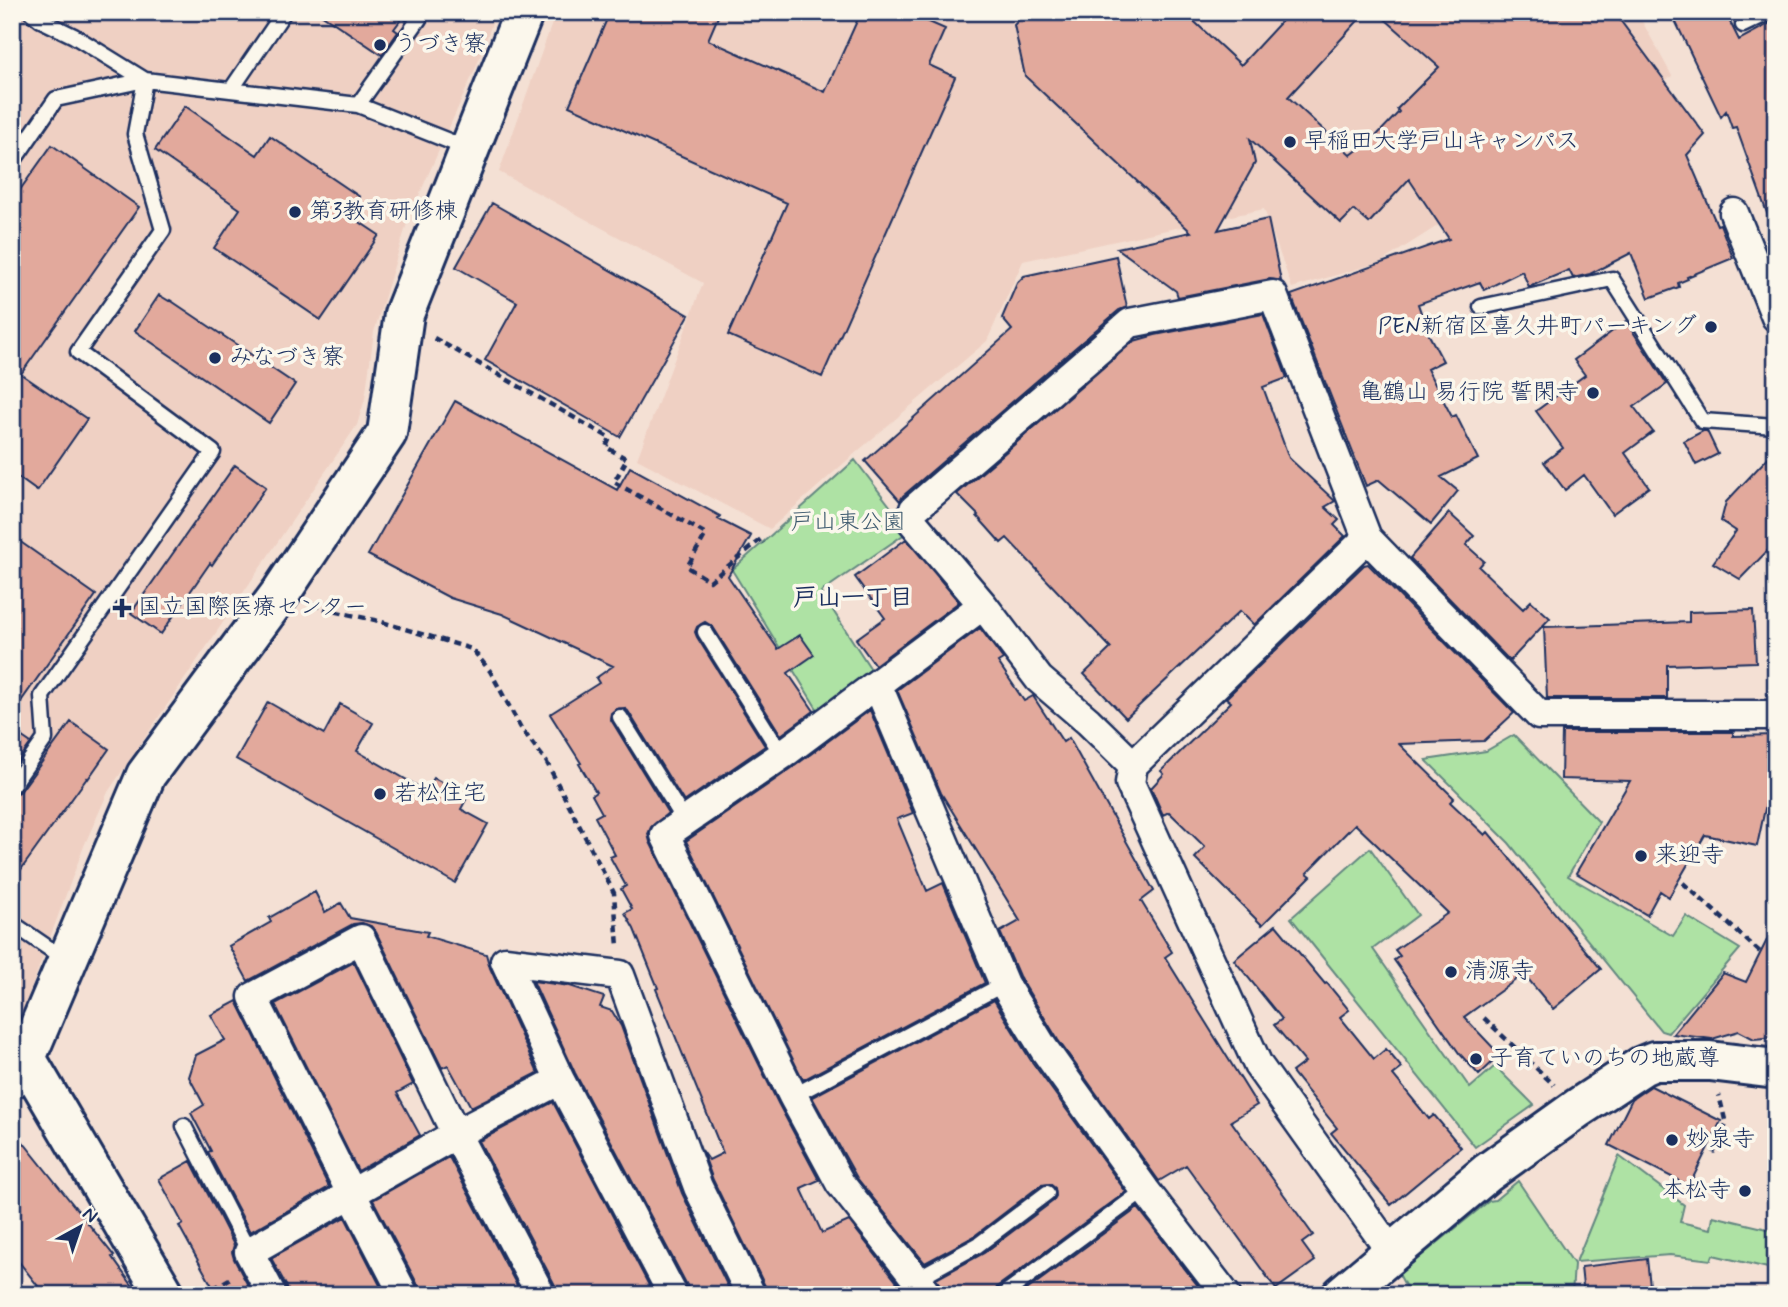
<svg xmlns="http://www.w3.org/2000/svg" width="1788" height="1307" font-family="Mynerve,'Klee One',sans-serif">
  <style>
    .built { fill: #efd0c3 }
    .green { fill: #aee2a4; stroke: #648881; stroke-width: 2 }
    .building { fill: #e2a99c; stroke: #1b2f5e; stroke-width: 2 }
    .lines { fill: none; stroke-linecap: round; stroke-linejoin: round }
    .lane-casing { stroke: #1b2f5e; stroke-width: 19 }
    .street-casing { stroke: #1b2f5e; stroke-width: 33 }
    .secondary-casing { stroke: #1b2f5e; stroke-width: 44 }
    .path { stroke: #1b2f5e; stroke-width: 4.5; stroke-dasharray: 7 5; stroke-linecap: butt }
    .lane { stroke: #fbf7ec; stroke-width: 14 }
    .street { stroke: #fbf7ec; stroke-width: 28 }
    .secondary { stroke: #fbf7ec; stroke-width: 38 }
    .poi-dot { fill: #1b2f5e; stroke: #fbf7ec; stroke-width: 2.5 }
    .labels { text-anchor: middle; dominant-baseline: central; stroke-width: 7; stroke-linejoin: round; paint-order: stroke }
    .poi-label { font-size: 23px; fill: #1b2f5e; stroke: #fbf7ec; text-anchor: start }
    .park-label { font-size: 23px; fill: #405c70; stroke: #fbf7ec }
    .neighbourhood-label { font-size: 24px; font-weight: bold; fill: #1b2f5e; stroke: #fbf7ec }
  </style>
  <rect width="100%" height="100%" fill="#f4e0d4"/>
  <filter id="ink" filterUnits="userSpaceOnUse"><feTurbulence type="fractalNoise" baseFrequency=".0143" numOctaves="2"/><feDisplacementMap in="SourceGraphic" scale="14" xChannelSelector="R" yChannelSelector="G"/><feConvolveMatrix kernelMatrix="1 2 1 2 8 2 1 2 1" color-interpolation-filters="sRGB"/></filter>
  <g filter="url(#ink)">
    <path class="built" d="M 12,12 L 496,12 L 477,65 L 408,220 L 374,332 L 365,399 L 357,425 L 108,792 L 84,846 L 19,1021 L 12,1033 Z
      M 556,12 L 1637,12 L 1672,76 L 1381,262 L 1292,288 L 1264,209 L 1023,261 L 987,341 L 852,456 L 770,529 L 637,459 L 703,283 L 499,172 Z"/>
    <path class="green" d="M 855,460 L 909,531 L 821,592 L 876,677 L 822,717 L 732,570 Z
      M 1514,735 L 1599,822 L 1568,876 L 1673,936 L 1686,916 L 1740,949 L 1668,1033 L 1661,1031 L 1509,843 L 1426,760 L 1486,751 Z
      M 1370,848 L 1418,915 L 1373,949 L 1470,1088 L 1495,1066 L 1534,1105 L 1475,1147 L 1291,918 Z
      M 1619,1156 L 1684,1205 L 1680,1222 L 1711,1229 L 1713,1216 L 1776,1231 L 1776,1270 L 1713,1255 L 1711,1260 L 1670,1255 L 1576,1262 Z
      M 1518,1181 L 1574,1264 L 1572,1295 L 1410,1295 L 1399,1274 L 1489,1201 L 1495,1200 Z"/>
    <path class="building" d="M 318,12 L 400,12 L 402,18 L 394,29 L 398,32 L 382,55 Z
      M 610,12 L 720,12 L 708,40 L 825,92 L 861,12 L 925,12 L 922,19 L 945,29 L 929,65 L 955,77 L 822,377 L 728,335 L 787,203 L 569,106 Z
      M 1026,12 L 1184,12 L 1241,65 L 1290,12 L 1366,12 L 1288,97 L 1351,155 L 1378,134 L 1399,112 L 1397,109 L 1439,67 L 1377,12 L 1614,12 L 1705,135 L 1687,155 L 1717,225 L 1720,224 L 1733,258 L 1687,277 L 1688,279 L 1678,283 L 1679,287 L 1649,298 L 1631,253 L 1590,274 L 1573,278 L 1569,270 L 1529,287 L 1522,271 L 1484,290 L 1480,282 L 1418,304 L 1429,335 L 1443,361 L 1427,369 L 1452,417 L 1456,415 L 1478,459 L 1441,477 L 1458,491 L 1431,524 L 1379,480 L 1366,486 L 1291,295 L 1449,239 L 1409,179 L 1369,223 L 1354,210 L 1341,223 L 1250,139 L 1255,163 L 1218,230 L 1268,219 L 1281,281 L 1270,279 L 1178,297 L 1176,291 L 1117,248 L 1191,232 L 1025,76 L 1014,25 Z
      M 1671,12 L 1725,12 L 1739,40 L 1776,20 L 1776,227 L 1772,227 L 1736,127 L 1732,128 L 1726,111 L 1721,117 Z
      M 185,106 L 257,155 L 270,136 L 360,197 L 349,215 L 379,235 L 321,320 L 214,248 L 240,209 L 155,150 Z
      M 52,145 L 139,207 L 21,374 L 87,419 L 37,491 L 12,473 L 12,201 Z
      M 492,203 L 689,315 L 620,437 L 485,360 L 517,302 L 456,267 Z
      M 1116,256 L 1127,307 L 1119,310 L 903,496 L 900,501 L 865,461 L 1012,330 L 1002,318 L 1017,283 L 1024,276 Z
      M 159,295 L 169,301 L 170,300 L 295,384 L 269,423 L 135,331 Z
      M 1263,314 L 1287,378 L 1263,387 L 1289,458 L 1335,501 L 1325,507 L 1339,520 L 1334,525 L 1345,536 L 1254,625 L 1240,611 L 1126,718 L 1084,674 L 1111,648 L 1007,538 L 1001,543 L 977,516 L 978,515 L 957,494 L 1134,341 L 1155,335 Z
      M 1626,321 L 1667,384 L 1634,407 L 1653,432 L 1625,453 L 1649,487 L 1612,514 L 1584,475 L 1565,490 L 1544,462 L 1563,448 L 1536,411 L 1585,375 L 1574,360 Z
      M 455,401 L 617,490 L 630,467 L 720,516 L 718,519 L 751,536 L 728,576 L 778,649 L 800,635 L 814,655 L 788,673 L 814,711 L 781,735 L 713,627 L 705,622 L 701,624 L 697,627 L 695,632 L 697,637 L 765,746 L 684,802 L 628,711 L 624,708 L 616,709 L 611,713 L 610,718 L 668,813 L 651,827 L 648,834 L 650,842 L 778,1103 L 819,1180 L 801,1188 L 822,1233 L 849,1221 L 907,1295 L 767,1295 L 766,1288 L 713,1180 L 702,1150 L 709,1160 L 723,1153 L 656,989 L 658,988 L 634,929 L 625,913 L 632,909 L 621,889 L 626,886 L 610,857 L 615,855 L 595,817 L 602,813 L 592,795 L 596,792 L 579,764 L 581,763 L 550,714 L 599,683 L 596,678 L 613,666 L 502,614 L 450,598 L 368,555 Z
      M 1703,431 L 1707,431 L 1718,454 L 1696,465 L 1684,441 Z
      M 1776,449 L 1776,542 L 1740,579 L 1713,563 L 1736,531 L 1721,521 L 1726,502 Z
      M 235,465 L 266,487 L 212,565 L 210,563 L 161,634 L 131,613 Z
      M 1449,513 L 1474,536 L 1466,545 L 1484,561 L 1479,567 L 1523,609 L 1531,601 L 1550,618 L 1510,661 L 1410,558 Z
      M 12,536 L 96,595 L 12,714 Z
      M 906,539 L 959,602 L 875,665 L 856,639 L 885,618 L 855,577 Z
      M 1368,564 L 1514,713 L 1484,741 L 1399,744 L 1454,798 L 1450,802 L 1485,835 L 1488,832 L 1601,969 L 1553,1009 L 1524,974 L 1464,1017 L 1500,1055 L 1479,1075 L 1459,1053 L 1394,960 L 1400,956 L 1395,950 L 1448,913 L 1355,824 L 1307,873 L 1311,876 L 1262,925 L 1195,858 L 1205,847 L 1169,812 L 1163,815 L 1151,788 L 1164,774 L 1161,771 L 1231,702 L 1226,698 L 1364,565 Z
      M 1753,610 L 1756,662 L 1667,665 L 1667,698 L 1547,698 L 1544,627 L 1689,622 L 1689,612 Z
      M 980,628 L 1003,659 L 998,662 L 1024,701 L 1033,696 L 1063,742 L 1069,738 L 1154,891 L 1141,901 L 1172,952 L 1165,957 L 1257,1105 L 1231,1121 L 1313,1235 L 1302,1243 L 1315,1261 L 1276,1289 L 1186,1165 L 1159,1181 L 1058,1040 L 1019,976 L 1000,932 L 1020,921 L 941,793 L 897,690 Z
      M 268,702 L 324,734 L 340,704 L 373,723 L 357,751 L 426,791 L 434,778 L 468,796 L 461,809 L 488,824 L 455,883 L 236,759 Z
      M 870,710 L 913,813 L 897,819 L 927,891 L 943,883 L 985,983 L 803,1080 L 686,841 L 792,768 Z
      M 71,722 L 109,749 L 88,779 L 87,778 L 12,882 L 12,795 L 20,792 Z
      M 12,730 L 31,743 L 12,769 Z
      M 1562,732 L 1733,732 L 1733,736 L 1776,735 L 1776,807 L 1766,804 L 1757,846 L 1705,835 L 1669,897 L 1660,891 L 1647,915 L 1576,873 L 1630,781 L 1561,779 Z
      M 315,892 L 325,912 L 341,903 L 350,918 L 428,932 L 426,936 L 486,954 L 490,968 L 538,1073 L 471,1107 L 448,1065 L 442,1068 L 376,932 L 371,926 L 362,923 L 353,924 L 248,981 L 229,946 L 271,922 L 269,918 Z
      M 1776,922 L 1776,1037 L 1754,1039 L 1739,1031 L 1712,1039 L 1673,1034 L 1723,973 L 1746,982 Z
      M 1276,925 L 1325,984 L 1327,983 L 1349,1010 L 1340,1017 L 1374,1059 L 1386,1049 L 1402,1068 L 1393,1075 L 1429,1119 L 1434,1115 L 1461,1147 L 1391,1205 L 1331,1133 L 1337,1128 L 1292,1072 L 1305,1062 L 1274,1025 L 1282,1019 L 1234,960 Z
      M 354,962 L 413,1084 L 397,1093 L 420,1135 L 358,1171 L 275,1004 Z
      M 533,981 L 570,986 L 604,997 L 600,1007 L 612,1011 L 621,1026 L 682,1193 L 732,1295 L 690,1295 L 688,1287 L 575,1073 Z
      M 994,1000 L 1030,1059 L 1126,1192 L 997,1287 L 994,1295 L 943,1295 L 941,1286 L 936,1279 L 984,1253 L 1053,1201 L 1056,1196 L 1055,1188 L 1050,1184 L 1041,1185 L 973,1237 L 925,1263 L 857,1178 L 812,1097 Z
      M 237,1001 L 329,1187 L 250,1232 L 208,1152 L 211,1151 L 191,1113 L 204,1105 L 189,1077 L 196,1055 L 225,1040 L 211,1015 Z
      M 1651,1086 L 1721,1121 L 1689,1186 L 1609,1145 L 1632,1099 Z
      M 553,1102 L 654,1295 L 557,1295 L 556,1287 L 479,1141 Z
      M 12,1128 L 114,1256 L 112,1257 L 139,1295 L 45,1295 L 12,1253 Z
      M 449,1157 L 522,1295 L 420,1295 L 419,1287 L 373,1200 Z
      M 191,1161 L 234,1245 L 232,1252 L 234,1259 L 253,1295 L 217,1295 L 179,1226 L 183,1224 L 159,1179 Z
      M 1138,1208 L 1205,1295 L 1020,1295 Z
      M 345,1217 L 385,1295 L 289,1295 L 287,1287 L 271,1258 Z
      M 1647,1259 L 1651,1295 L 1584,1295 L 1581,1267 Z"/>
    <g class="lines">
      <defs>
        <path id="lane" d="M 31,12 L 41,20 L 74,36 L 145,80
          M 1743,25 L 1770,12
          M 231,90 L 284,12
          M 358,105 L 419,19 L 409,12
          M 12,163 L 56,99 L 145,80 L 358,105 L 469,149
          M 1481,307 L 1612,279 L 1702,421 L 1776,426
          M 705,632 L 782,755
          M 620,717 L 685,821
          M 12,786 L 45,739 L 42,696 L 213,452 L 78,352 L 163,230 L 135,134 L 145,80
          M 12,923 L 66,960
          M 793,1096 L 1004,984
          M 184,1126 L 249,1252
          M 916,1279 L 978,1245 L 1047,1193
          M 1003,1295 L 1145,1190"/>
        <path id="street" d="M 1734,213 L 1776,317
          M 1367,538 L 1133,765 L 1130,783 L 1258,1065 L 1392,1253
          M 983,605 L 877,684 L 1004,984 L 1044,1049 L 1145,1190 L 1226,1295
          M 877,684 L 782,755 L 665,835 L 793,1096 L 840,1183 L 916,1279 L 927,1295
          M 1133,765 L 1088,721 L 1039,679 L 983,605 L 911,520 L 914,509 L 1130,323 L 1273,295 L 1367,538 L 1539,715 L 1776,715
          M 272,1295 L 249,1252 L 456,1134 L 560,1080
          M 404,1295 L 351,1193 L 253,997 L 361,939 L 456,1134 L 541,1295
          M 673,1295 L 560,1080 L 505,961 L 620,975 L 698,1187 L 751,1295"/>
        <path id="secondary" d="M 26,1058 L 165,1295
          M 12,1078 L 26,1058 L 146,775 L 282,591 L 387,433 L 404,314 L 524,12
          M 1342,1295 L 1487,1173 L 1578,1108 L 1642,1066 L 1654,1061 L 1710,1061 L 1776,1069"/>
      </defs>
      <use href="#lane" class="lane-casing"/>
      <use href="#street" class="street-casing"/>
      <use href="#secondary" class="secondary-casing"/>
      <path class="path" d="M 434,338 L 610,438 L 606,447 L 627,459 L 614,482 L 706,534 L 687,567 L 710,581 L 761,539 L 764,543
        M 313,604 L 328,610 L 375,620 L 472,649 L 490,671 L 521,728 L 546,761 L 614,893 L 618,947
        M 1683,883 L 1760,952
        M 1484,1018 L 1554,1085
        M 1713,1153 L 1726,1124 L 1719,1095
        M 203,1295 L 231,1278"/>
      <use href="#lane" class="lane"/>
      <use href="#street" class="street"/>
      <use href="#secondary" class="secondary"/>
    </g>
  </g>
  <g class="poi-dot">
    <circle cx="380" cy="45" r="7"/>
    <circle cx="1290" cy="142" r="7"/>
    <circle cx="295" cy="212" r="7"/>
    <circle cx="1711" cy="327" r="7"/>
    <circle cx="215" cy="358" r="7"/>
    <circle cx="1593" cy="393" r="7"/>
    <path d="M118.5 597.5h7v7h7v7h-7v7h-7v-7h-7v-7h7z"/>
    <circle cx="380" cy="794" r="7"/>
    <circle cx="1641" cy="856" r="7"/>
    <circle cx="1451" cy="972" r="7"/>
    <circle cx="1476" cy="1059" r="7"/>
    <circle cx="1672" cy="1140" r="7"/>
    <circle cx="1745" cy="1191" r="7"/>
  </g>
  <g class="labels">
    <g class="poi-label">
      <text x="394" y="45">うづき寮</text>
      <text x="1304" y="142">早稲田大学戸山キャンパス</text>
      <text x="309" y="212">第3教育研修棟</text>
      <text x="1697" y="327" text-anchor="end">PEN新宿区喜久井町パーキング</text>
      <text x="229" y="358">みなづき寮</text>
      <text x="1579" y="393" text-anchor="end">亀鶴山 易行院 誓閑寺</text>
      <text x="138" y="608">国立国際医療センター</text>
      <text x="394" y="794">若松住宅</text>
      <text x="1655" y="856">来迎寺</text>
      <text x="1465" y="972">清源寺</text>
      <text x="1490" y="1059">子育ていのちの地蔵尊</text>
      <text x="1686" y="1140">妙泉寺</text>
      <text x="1731" y="1191" text-anchor="end">本松寺</text>
    </g>
    <g class="park-label">
      <text x="848" y="523">戸山東公園</text>
    </g>
    <g class="neighbourhood-label">
      <text x="853" y="598">戸山一丁目</text>
    </g>
  </g>
  <rect width="1788" height="1307" fill="none" stroke="#fbf7ec" stroke-width="42"/>
  <rect x="21" y="21" width="1746" height="1265" fill="none" stroke="#1b2f5e" stroke-width="2.5" filter="url(#ink)"/>
  <g transform="translate(80 1227) rotate(40)" stroke="#fbf7ec" stroke-width="5" paint-order="stroke">
  <path d="M0-5L12 26L0 18L-12 26Z" fill="#1b2f5e"/>
  <text y="-10" font-size="19" font-weight="bold" text-anchor="middle" fill="#1b2f5e">N</text>
  </g>
</svg>
